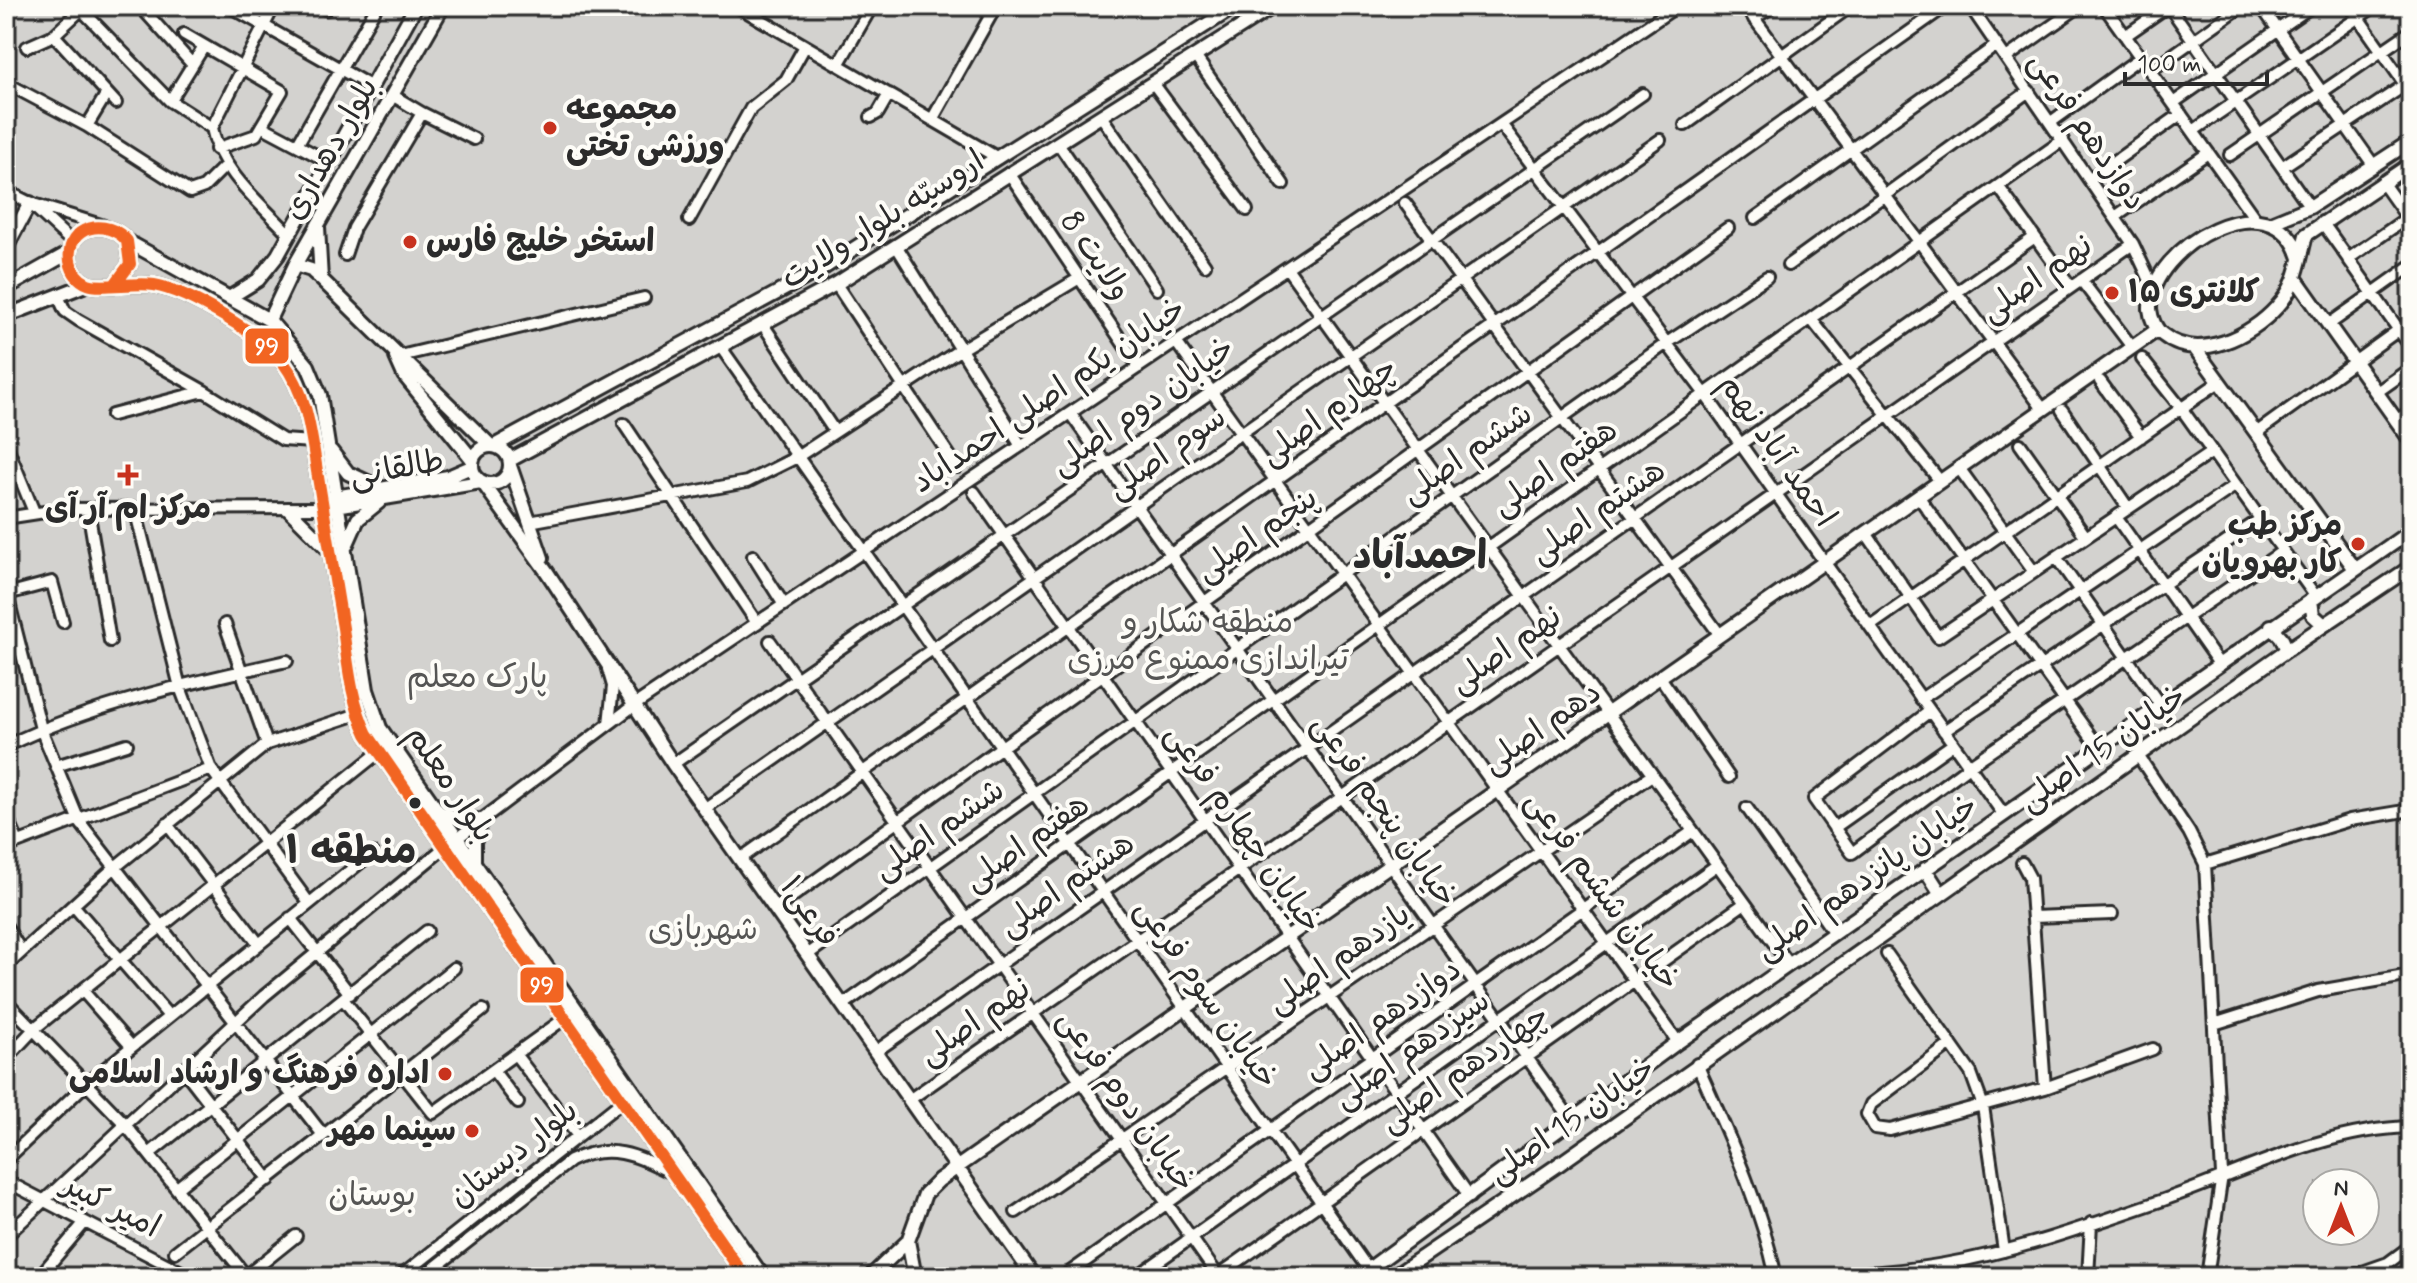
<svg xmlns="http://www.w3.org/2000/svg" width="2417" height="1283" font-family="Mynerve,'Playpen Sans Arabic',sans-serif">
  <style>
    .green { fill: #d3d2cf; stroke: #7f7e7d; stroke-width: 2; fill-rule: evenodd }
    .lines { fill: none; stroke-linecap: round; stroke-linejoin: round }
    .minor-casing { stroke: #2b2b2b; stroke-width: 16 }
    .major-casing { stroke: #2b2b2b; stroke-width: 18 }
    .minor { stroke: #fdfcf7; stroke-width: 10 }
    .major { stroke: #fdfcf7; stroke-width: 12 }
    .bus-1-casing { stroke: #fdfcf7; stroke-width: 18 }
    .bus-1 { stroke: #f26522; stroke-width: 12 }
    .poi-dot { fill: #c8321e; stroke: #fdfcf7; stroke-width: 3 }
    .bus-dot { fill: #2b2b2b; stroke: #fdfcf7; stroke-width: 3 }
    .labels { text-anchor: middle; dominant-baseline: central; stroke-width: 8; stroke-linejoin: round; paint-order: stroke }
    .poi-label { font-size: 32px; font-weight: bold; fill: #2b2b2b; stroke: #fdfcf7; text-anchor: start }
    .street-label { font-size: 32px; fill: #2b2b2b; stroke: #fdfcf7 }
    .park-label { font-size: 32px; fill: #555554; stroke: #fdfcf7 }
    .district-label { font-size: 40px; font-weight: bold; fill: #2b2b2b; stroke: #fdfcf7 }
    .line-badge { stroke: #fdfcf7; stroke-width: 3 }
    .badge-label { font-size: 22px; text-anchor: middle; font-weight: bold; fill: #fff }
  </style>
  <rect width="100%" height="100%" fill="#f0efeb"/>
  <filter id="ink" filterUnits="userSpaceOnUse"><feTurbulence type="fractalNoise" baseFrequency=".0125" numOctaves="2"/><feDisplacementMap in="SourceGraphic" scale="16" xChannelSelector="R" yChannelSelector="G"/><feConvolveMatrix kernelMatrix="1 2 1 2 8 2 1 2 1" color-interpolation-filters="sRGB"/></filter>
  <g filter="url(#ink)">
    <path class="green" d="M 6,6 L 2411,6 L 2411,1277 L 6,1277 ZM 2317,1183 L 2365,1183 L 2365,1231 L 2317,1231 Z"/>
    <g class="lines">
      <defs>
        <path id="minor" d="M 78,6 L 170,101 L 212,128
          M 140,6 L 192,64
          M 229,6 L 372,87
          M 274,6 L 212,128 C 220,171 260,203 289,234
          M 320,6 L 326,9 L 328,6
          M 737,6 L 998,158
          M 1745,6 L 2043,409
          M 1970,6 L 2133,244 L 2154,289
          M 2104,6 L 2256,220
          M 2169,6 L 2310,207
          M 2261,6 L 2372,163
          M 2350,6 L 2411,93
          M 1754,19 L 1772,6
          M 184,34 L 282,91 L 256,135 L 216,149
          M 54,35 L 116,103
          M 2125,36 L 2168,6
          M 27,47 L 54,35 L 85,6
          M 1195,56 L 1283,184
          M 2006,58 L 2080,6
          M 838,65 L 872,6
          M 2150,71 L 2242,6
          M 6,83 L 87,126 L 190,192 L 204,187 L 226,165
          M 1153,83 L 1247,210
          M 170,101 L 204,46
          M 2173,103 L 2312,6
          M 422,113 L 474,139
          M 1101,116 L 1205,265
          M 871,117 L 878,113 L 889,94
          M 933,118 L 996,6
          M 2051,122 L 2141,57
          M 1501,124 L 1705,394 L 2004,815
          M 1685,125 L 1851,6
          M 87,126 L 107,93
          M 263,127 L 329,162
          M 2193,131 L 2375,6
          M 1058,143 L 1157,289
          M 297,145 L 377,6
          M 2230,155 L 2411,31
          M 2282,167 L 2411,81
          M 1009,173 L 1139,367
          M 2090,179 L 2181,114
          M 2382,182 L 2411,223
          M 1998,186 L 2071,287
          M 6,191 L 30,203 L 104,226
          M 1405,203 L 1720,635
          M 31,204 L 73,243
          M 2115,217 L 2208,153
          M 1755,218 L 1997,45
          M 689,220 L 751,108 L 786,80 L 805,46
          M 2322,222 L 2411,347
          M 897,247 L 1021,446
          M 345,255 L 354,228 L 422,113 L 392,95
          M 2348,259 L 2411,215
          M 1788,265 L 2029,91
          M 1287,268 L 1789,964
          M 2081,280 L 2132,347
          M 836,284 L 957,467
          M 58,296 L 65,311 L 78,320 L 204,391 L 283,440 L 312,442
          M 1811,319 L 1940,481
          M 762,323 L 835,432
          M 2328,325 L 2411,266
          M 1176,342 L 1678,1042
          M 720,346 L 1368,1269
          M 396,357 L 644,298
          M 2142,359 L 2181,408 L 2316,597
          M 2100,381 L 2141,437
          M 2377,392 L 2411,368
          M 2062,410 L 2128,508
          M 1070,413 L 1572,1121
          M 112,415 L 204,391
          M 2396,421 L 2411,411
          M 624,424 L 757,623
          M 2256,433 L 2411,321
          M 6,444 L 34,512
          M 2020,444 L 2086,537
          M 1959,468 L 2034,572
          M 974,492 L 1470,1197
          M 1918,496 L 2099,748
          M 88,509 L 110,641
          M 135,509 L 180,687 L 211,769
          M 2116,517 L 2219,664
          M 6,518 L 64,509 L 323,508
          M 529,522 L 747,482 L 797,457 L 958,351 L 1078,279
          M 1866,533 L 1938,637 L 2212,452
          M 753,556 L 784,605
          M 2056,557 L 2160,705
          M 6,591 L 41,729 L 79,821 L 323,1135
          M 7,594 L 52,582 L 63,622
          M 225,624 L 267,744
          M 1870,626 L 2219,382
          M 770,641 L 1219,1277
          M 608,669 L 613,686 L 609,724
          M 1660,677 L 1729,777
          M 1921,699 L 2236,485
          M 1930,711 L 1814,799 L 1852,853 L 1969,766 L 2283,551
          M 1944,731 L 2261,519
          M 6,746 C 92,704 193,682 287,661
          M 2139,757 L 2189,832 L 2205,864 L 2222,1175 L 2207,1277
          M 673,764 L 1643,94
          M 56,766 L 127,744
          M 1747,808 L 1834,933
          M 704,809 L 1660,140
          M 439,811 L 466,820 L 481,819
          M 6,815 L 18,842
          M 167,824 L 259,944
          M 1834,828 L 1953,744
          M 6,847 L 211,769 L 309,903
          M 740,859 C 1143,576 1542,288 1946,6
          M 2022,863 L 2030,878 L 2045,1088
          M 2205,864 L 2350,820 L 2411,810
          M 475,865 L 475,842 L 483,819
          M 73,905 L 168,1015
          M 775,909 L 1728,228
          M 2033,917 L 2112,914
          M 290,918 L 350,994
          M 6,926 L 21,951
          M 1887,954 L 1971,1073 L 1983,1106 L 2004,1251
          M 807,955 L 1667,343 L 1767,277
          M 6,966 L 114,868 L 267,744 L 358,714
          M 82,990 L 131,1046
          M 343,999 L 433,1113 L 564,1019
          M 6,1001 L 124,1123 L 246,1276
          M 843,1005 L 2063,140
          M 2214,1024 L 2318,991 L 2411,975
          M 1951,1044 L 1871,1104 L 1867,1114 L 1875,1128 L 1890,1130 L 2045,1088 L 2153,1049
          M 875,1052 L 2035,237
          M 515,1054 L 578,1136
          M 6,1059 L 35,1028 L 378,753
          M 1697,1064 C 1728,1134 1760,1202 1776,1277
          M 184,1070 L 269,1180
          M 493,1070 L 518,1103
          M 909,1100 L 2133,244
          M 149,1154 L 427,931
          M 6,1160 L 87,1083 L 372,853
          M 6,1181 L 191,1277
          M 177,1188 L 454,968
          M 1016,1212 L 1652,775
          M 6,1236 L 264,996 L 444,848 L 633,706 L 1677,6
          M 175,1252 L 483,1010
          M 39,1277 L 85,1222
          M 245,1277 L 296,1236
          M 400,1277 L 634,1092
          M 423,1277 L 570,1161 C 609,1142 636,1155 672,1173
          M 1063,1277 L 1693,831
          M 1136,1277 L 1717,865
          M 1216,1277 L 1745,903
          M 1792,1277 C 1843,1274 1894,1273 1944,1264 C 2019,1251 2094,1224 2166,1199 C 2245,1171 2325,1129 2411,1127
          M 2088,1277 L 2091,1223
          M 2348,1277 L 2388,1263 L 2411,1246"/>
        <path id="major" d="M 2273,222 L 2310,207 L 2411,141
          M 318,227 L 321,279
          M 127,241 L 269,320 L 308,366 L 320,395 L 367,690 L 380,728 L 763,1277
          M 6,248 L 30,203
          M 2300,258 C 2275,175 2148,247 2150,309 C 2151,319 2156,330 2163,335 C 2198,363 2251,336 2277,307 C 2297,286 2299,261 2306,235 L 2411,164
          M 295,265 L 311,270 L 321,279 L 491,446
          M 2296,279 L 2411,441
          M 116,283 L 130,264 L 127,241 C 108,217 65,225 70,261 C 72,271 78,280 88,284 C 99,289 136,282 154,285 C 188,291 262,335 283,362 C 307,394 311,433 317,471 C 326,524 334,576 343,628 C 348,664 351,701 367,734 L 745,1277
          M 6,288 L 70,252
          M 229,298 L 258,280 L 278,255 L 416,6
          M 6,316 L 88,284
          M 269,320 L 295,265 L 443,6
          M 2194,347 L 2355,569
          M 396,357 L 404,375 L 472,459
          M472 465a19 19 0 1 1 38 0a19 19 0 1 1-38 0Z
          M 494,446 L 825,267 L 1236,6
          M 331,451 L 348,473 L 378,487
          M 510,460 L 836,284 L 1274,6
          M 510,466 L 542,558
          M 483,483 L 547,572 L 673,764 L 1034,1277
          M 330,498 L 448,477 L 471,467
          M 330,507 L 481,482
          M 288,509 L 330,551
          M 346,546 L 358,519 L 379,502
          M 2311,600 L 2313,615 L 2324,625
          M 2271,626 L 2281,637 L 2287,650
          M 1925,869 L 1941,894
          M 908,1241 L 915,1277
          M 870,1277 L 908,1241 L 925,1194 L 939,1180 L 2157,330
          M 1358,1277 L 1678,1042 L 2411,531
          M 1393,1277 L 1555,1167 L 2287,650 L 2411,567"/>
      </defs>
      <use href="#minor" class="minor-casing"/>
      <use href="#major" class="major-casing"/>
      <use href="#minor" class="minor"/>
      <use href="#major" class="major"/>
      <defs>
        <path id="bus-1" d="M 116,283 L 130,264 L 127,241 C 108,217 65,225 70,261 C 72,271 78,280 88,284 C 99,289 136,282 154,285 C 188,291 262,335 283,362 C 307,394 311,433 317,471 C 326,524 334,576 343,628 C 348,664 351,701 367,734 L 745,1277"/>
      </defs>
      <use href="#bus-1" class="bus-1-casing"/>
      <use href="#bus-1" class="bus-1"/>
    </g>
  </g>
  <g class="poi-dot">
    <circle cx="550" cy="128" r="8"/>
    <circle cx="410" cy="242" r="8"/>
    <circle cx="2112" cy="293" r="8"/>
    <path d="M124 463h8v8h8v8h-8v8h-8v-8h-8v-8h8z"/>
    <circle cx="2358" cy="544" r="8"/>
    <circle cx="445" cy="1074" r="8"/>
    <circle cx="472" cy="1131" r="8"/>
  </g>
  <circle class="bus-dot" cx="415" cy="803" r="7"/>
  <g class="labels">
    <g class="poi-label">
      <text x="566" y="110">مجموعه<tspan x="566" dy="37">ورزشی تختی</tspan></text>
      <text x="426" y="242">استخر خلیج فارس</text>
      <text x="2128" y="293">کلانتری ۱۵</text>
      <text x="128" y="509" text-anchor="middle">مرکز ام آر آی</text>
      <text x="2342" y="526" text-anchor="end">مرکز طب<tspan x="2342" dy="37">کار بهرویان</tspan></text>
      <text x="429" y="1074" text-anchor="end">اداره فرهنگ و ارشاد اسلامی</text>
      <text x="456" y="1131" text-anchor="end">سینما مهر</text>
    </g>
    <g class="street-label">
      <text transform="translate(2087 131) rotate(56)">دوازدهم فرعی</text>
      <text transform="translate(331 149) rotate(-60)">بلوار دهداری</text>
      <text transform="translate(883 220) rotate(-32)">اروسیّه بلوار ولایت</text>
      <text transform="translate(1095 256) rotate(56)">ولایت 8</text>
      <text transform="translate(2037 279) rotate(-35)">نهم اصلی</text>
      <text transform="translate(1049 396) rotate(-34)">خیابان یکم اصلی احمداباد</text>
      <text transform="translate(1143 407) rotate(-35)">خیابان دوم اصلی</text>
      <text transform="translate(1329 412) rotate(-36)">چهارم اصلی</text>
      <text transform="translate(1777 451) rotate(55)">احمد آباد نهم</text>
      <text transform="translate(1167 453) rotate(-35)">سوم اصلی</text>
      <text transform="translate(1467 454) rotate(-35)">ششم اصلی</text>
      <text transform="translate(1555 468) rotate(-35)">هفتم اصلی</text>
      <text transform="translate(397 469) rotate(-10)">طالقانی</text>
      <text transform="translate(1598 512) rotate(-35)">هشتم اصلی</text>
      <text transform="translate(1257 535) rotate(-35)">پنجم اصلی</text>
      <text transform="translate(1506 650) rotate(-35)">نهم اصلی</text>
      <text transform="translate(1542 728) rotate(-35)">دهم اصلی</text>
      <text transform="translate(2103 749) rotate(-35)">خیابان 15 اصلی</text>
      <text transform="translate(450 784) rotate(56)">بلوار معلم</text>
      <text transform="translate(1384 811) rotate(55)">خیابان پنجم فرعی</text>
      <text transform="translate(1243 829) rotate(55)">خیابان چهارم فرعی</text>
      <text transform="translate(939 830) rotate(-35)">ششم اصلی</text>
      <text transform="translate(1027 843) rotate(-35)">هفتم اصلی</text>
      <text transform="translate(1867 878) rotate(-35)">خیابان پانزدهم اصلی</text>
      <text transform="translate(1067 885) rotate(-35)">هشتم اصلی</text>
      <text transform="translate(1602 891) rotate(54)">خیابان ششم فرعی</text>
      <text transform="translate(809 912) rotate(55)">فرعی۱</text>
      <text transform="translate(1339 959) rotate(-35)">یازدهم اصلی</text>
      <text transform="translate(1206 994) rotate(55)">خیابان سوم فرعی</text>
      <text transform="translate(1382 1019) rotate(-35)">دوازدهم اصلی</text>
      <text transform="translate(975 1022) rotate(-35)">نهم اصلی</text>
      <text transform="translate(1412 1050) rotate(-35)">سیزدهم اصلی</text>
      <text transform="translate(1465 1069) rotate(-35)">چهاردهم اصلی</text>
      <text transform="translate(1126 1101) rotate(55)">خیابان دوم فرعی</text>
      <text transform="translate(1572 1121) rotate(-35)">خیابان 15 اصلی</text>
      <text transform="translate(514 1154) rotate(-38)">بلوار دبستان</text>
      <text transform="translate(111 1206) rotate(27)">امیر کبیر</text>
    </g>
    <g class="park-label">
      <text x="1208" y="623">منطقه شکار و<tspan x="1208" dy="37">تیراندازی ممنوع مرزی</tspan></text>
      <text x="477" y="678">پارک معلم</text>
      <text x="703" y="930">شهربازی</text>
      <text x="372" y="1196">بوستان</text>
    </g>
    <g class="district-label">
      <text x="1420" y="557">احمدآباد</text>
      <text x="351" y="852">منطقه ۱</text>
    </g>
  </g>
  <g class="line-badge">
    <rect x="244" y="327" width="46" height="38" rx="8" fill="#f26522"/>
    <rect x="519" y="966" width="46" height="38" rx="8" fill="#f26522"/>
  </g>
  <g class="badge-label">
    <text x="267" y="354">99</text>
    <text x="542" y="993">99</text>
  </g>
  <rect width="2417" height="1283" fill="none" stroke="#fdfcf7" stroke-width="32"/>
  <rect x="16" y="16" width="2385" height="1251" fill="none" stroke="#2b2b2b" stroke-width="3" filter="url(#ink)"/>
  <g transform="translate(2341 1207)"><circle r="38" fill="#fdfcf7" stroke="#a9a8a5" stroke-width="2"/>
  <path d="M0-6L14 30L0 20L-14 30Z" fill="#c8321e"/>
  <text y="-12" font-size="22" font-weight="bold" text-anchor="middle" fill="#2b2b2b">N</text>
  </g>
  <path d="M2125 72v12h142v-12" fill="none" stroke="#2b2b2b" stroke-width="4"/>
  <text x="2137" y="72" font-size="24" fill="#2b2b2b" stroke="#fdfcf7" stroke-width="6" paint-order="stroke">100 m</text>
</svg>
